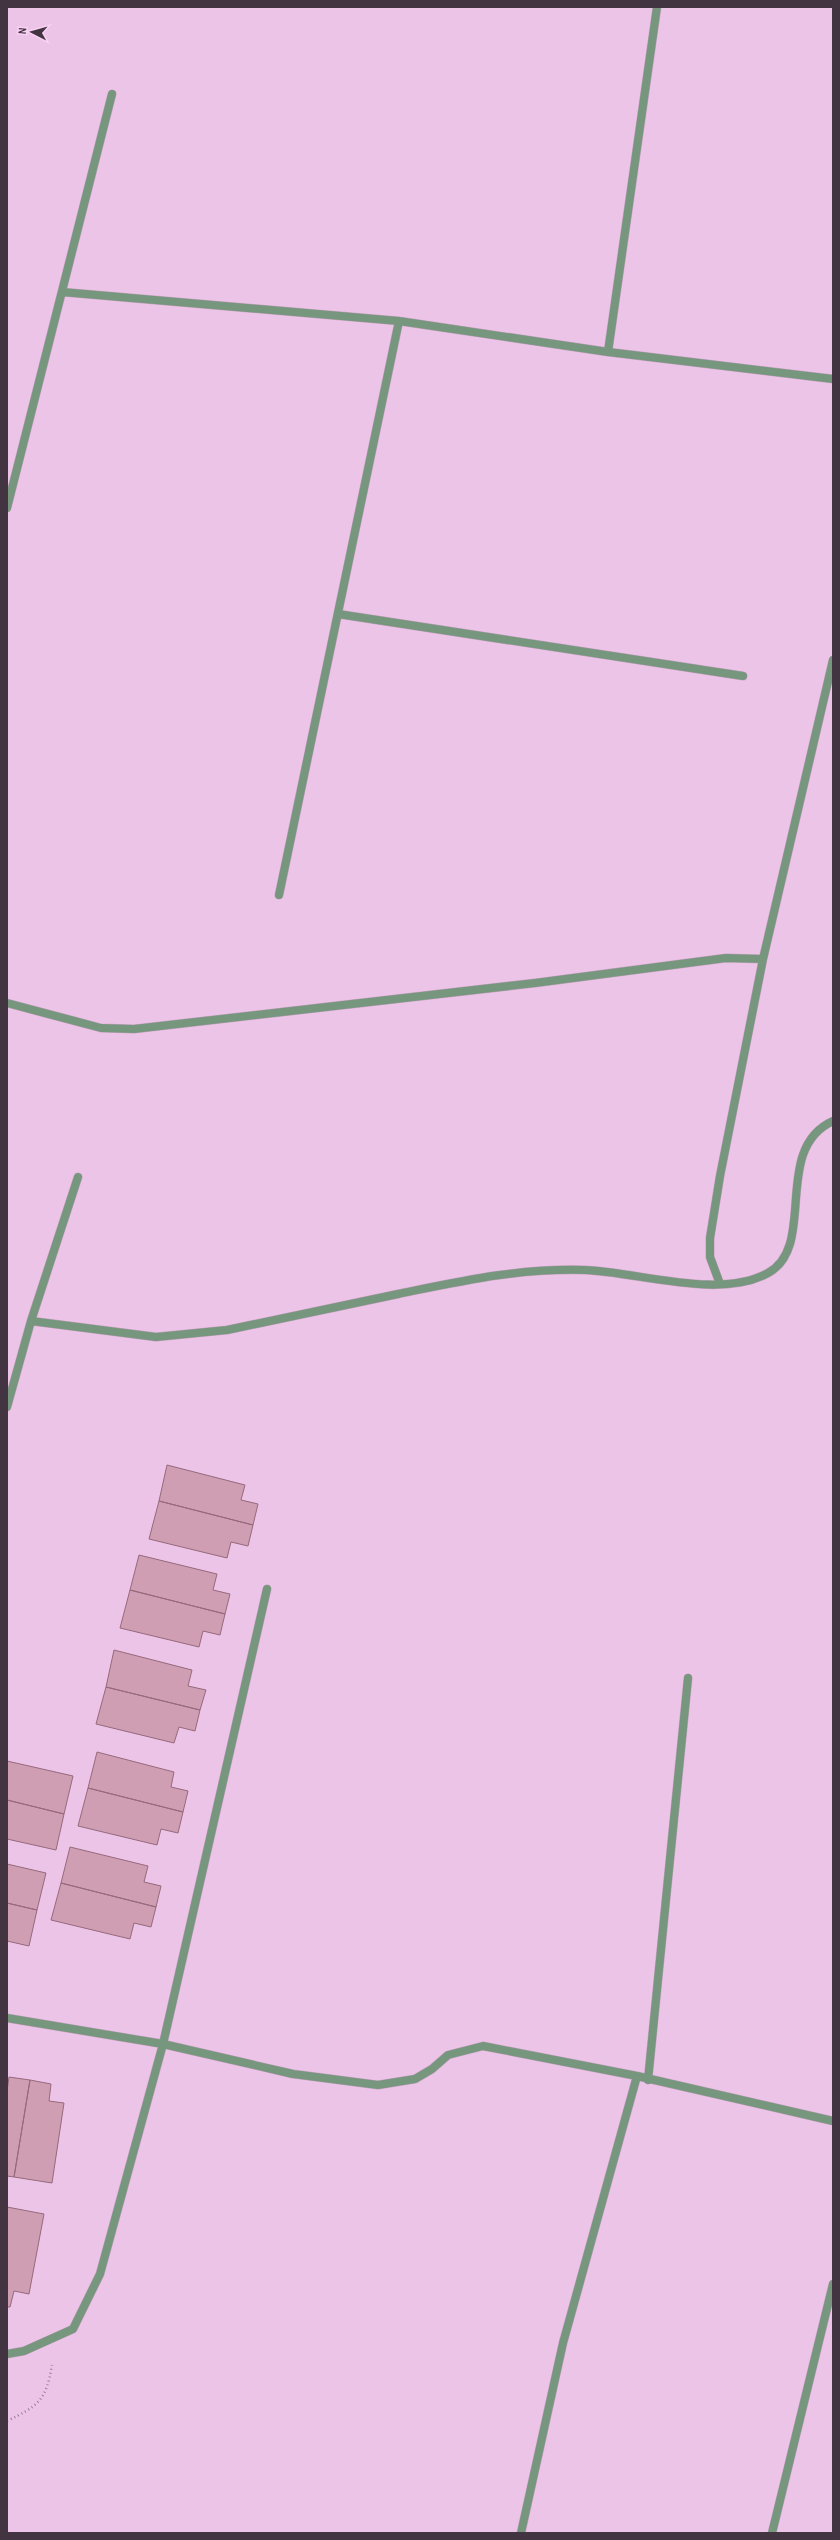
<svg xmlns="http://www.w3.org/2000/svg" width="840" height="2540" font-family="'Archivo Narrow',sans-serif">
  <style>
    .building { fill: #cf9eb3; stroke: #96697d }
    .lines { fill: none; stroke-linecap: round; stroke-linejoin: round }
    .minor-casing { stroke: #c7a4c2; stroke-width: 9 }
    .path { stroke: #9b7f97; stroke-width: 2.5; stroke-dasharray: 1 3; stroke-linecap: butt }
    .minor { stroke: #77967e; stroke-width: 8 }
  </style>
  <rect width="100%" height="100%" fill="#ecc4e7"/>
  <path class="building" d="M 167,1465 L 245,1485 L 241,1500 L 258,1504 L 253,1525 L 159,1501 Z
    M 159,1501 L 253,1525 L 248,1546 L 231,1542 L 227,1558 L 149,1539 Z
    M 139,1555 L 217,1574 L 213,1590 L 230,1594 L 225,1614 L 130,1590 Z
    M 130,1590 L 225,1614 L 220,1635 L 203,1631 L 199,1647 L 120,1628 Z
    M 114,1650 L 192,1670 L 188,1686 L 206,1690 L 200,1710 L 106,1687 Z
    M 106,1687 L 200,1710 L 195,1731 L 179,1727 L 174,1743 L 96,1724 Z
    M 97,1752 L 174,1772 L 171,1787 L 188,1791 L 183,1812 L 88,1788 Z
    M 7,1761 L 73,1776 L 64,1814 L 7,1800 Z
    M 88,1788 L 183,1812 L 178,1833 L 161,1829 L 157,1845 L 78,1826 Z
    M 7,1800 L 64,1814 L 56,1850 L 7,1839 Z
    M 70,1847 L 148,1866 L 144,1882 L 161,1886 L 156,1907 L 61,1883 Z
    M 7,1864 L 46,1873 L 37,1910 L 7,1903 Z
    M 61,1883 L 156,1907 L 151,1927 L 134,1923 L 130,1939 L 51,1920 Z
    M 7,1903 L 37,1910 L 29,1946 L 7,1941 Z
    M 9,2077 L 30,2080 L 14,2177 L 7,2176 L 7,2091 Z
    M 30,2080 L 51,2084 L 49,2101 L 64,2103 L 52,2183 L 14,2177 Z
    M 7,2207 L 44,2214 L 29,2294 L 14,2291 L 10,2307 L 7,2307 Z"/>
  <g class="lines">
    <defs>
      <path id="minor" d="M 62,292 L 399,321 L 608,352 L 833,379
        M 608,352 L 657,7
        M 7,508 L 112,94
        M 338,614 L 743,676
        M 279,895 L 399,321
        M 7,1003 L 101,1028 L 134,1029 L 535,983 L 726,958 L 763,959 L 833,660
        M 720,1284 L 710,1257 L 710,1238 L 720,1176 L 763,959
        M 31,1321 L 78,1177
        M 7,1407 L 31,1321 L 156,1337 L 227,1330 C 284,1318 341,1306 398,1294 C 462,1281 519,1268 585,1270 C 638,1272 720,1300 768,1273 C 818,1246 771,1149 833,1121
        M 7,2018 L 163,2044 L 293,2074 L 378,2085 L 415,2079 L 432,2069 L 448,2055 L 483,2046 L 637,2076 L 833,2121
        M 648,2080 L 688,1678
        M 7,2354 L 24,2351 L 73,2329 L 100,2274 L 163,2044 L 267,1589
        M 521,2533 L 563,2343 L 637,2076
        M 772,2533 L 833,2284"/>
    </defs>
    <use href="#minor" class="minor-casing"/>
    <path class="path" d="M 7,2421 C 38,2406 46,2401 52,2365"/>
    <use href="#minor" class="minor"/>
  </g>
  <rect width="840" height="2540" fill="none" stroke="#433441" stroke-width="16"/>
  <g transform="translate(32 32) rotate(276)" stroke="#fad1f4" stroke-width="3" paint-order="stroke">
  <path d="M0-3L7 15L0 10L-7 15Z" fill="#433441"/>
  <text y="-6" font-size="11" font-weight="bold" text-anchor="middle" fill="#433441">N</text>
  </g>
</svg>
